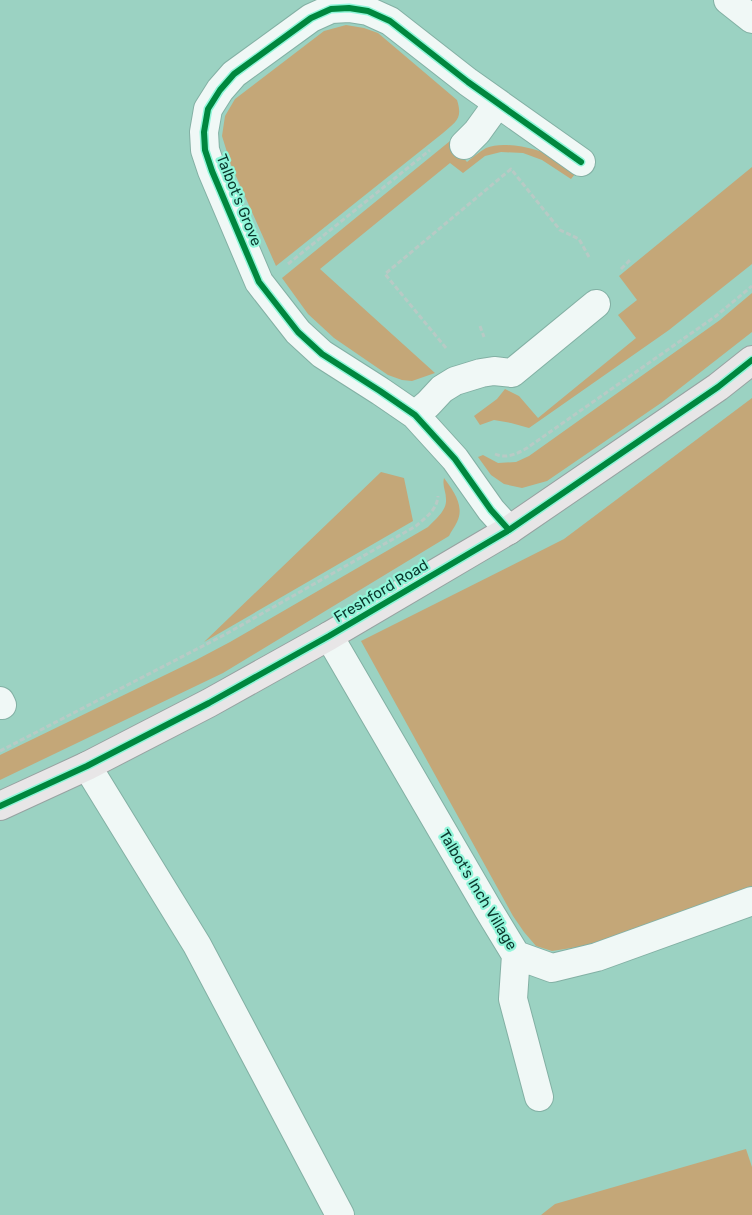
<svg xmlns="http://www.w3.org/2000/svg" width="752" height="1215" font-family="Rubik,sans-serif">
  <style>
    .green { fill: #c4a778 }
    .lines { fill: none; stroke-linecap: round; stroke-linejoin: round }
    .minor-casing { stroke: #83b0a4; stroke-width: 30 }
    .major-casing { stroke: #97a2a1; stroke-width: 30 }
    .path { stroke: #b8cac5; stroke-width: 3; stroke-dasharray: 5 2.5; stroke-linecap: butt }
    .minor { stroke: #f0f8f6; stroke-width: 28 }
    .major { stroke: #e8e6e7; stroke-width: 28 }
    .cycleway-casing { stroke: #91f6da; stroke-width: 9 }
    .cycleway { stroke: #00873e; stroke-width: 6 }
    .labels { text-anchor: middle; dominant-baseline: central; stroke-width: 4.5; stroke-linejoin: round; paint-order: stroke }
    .street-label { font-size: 15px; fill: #0a382d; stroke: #91f6da }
  </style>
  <rect width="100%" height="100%" fill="#9bd2c2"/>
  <path class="green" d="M 346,25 L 364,28 L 378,33 L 457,100 C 463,119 456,121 443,133 L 276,266 L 231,165 L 222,136 L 225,116 L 235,99 L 324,31 Z
    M 450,141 L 467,162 C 473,157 479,152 486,148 C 504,140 541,149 558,159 C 564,163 570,169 575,174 L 571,179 L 542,160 L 523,153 L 501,152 L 485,156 L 463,173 L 450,163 L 320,269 L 435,373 L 412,381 L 402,380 L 388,375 L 334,338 L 308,314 L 282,278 Z
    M 752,167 L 752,264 L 669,330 L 529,428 L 511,423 L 494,420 L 480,425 L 474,416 L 497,399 L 505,389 L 519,396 L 538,418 L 636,338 L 618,315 L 637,300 L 619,276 Z
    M 752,293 L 752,332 L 661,403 L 547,481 L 522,488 L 504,484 L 491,475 L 478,457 L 483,455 L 498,463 L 516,462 L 529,456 L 720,320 Z
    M 752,398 L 752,890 L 682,914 L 584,946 L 552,951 L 536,946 L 524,932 L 513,916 L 361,641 L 564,539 Z
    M 381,472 L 404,478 L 413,521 L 204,642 Z
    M 444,478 C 453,490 465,506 457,522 C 455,527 451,531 449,536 L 223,673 L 0,780 L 0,755 L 196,660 L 230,642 L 428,527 C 436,519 447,510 446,499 C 446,491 442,486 444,478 Z
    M 746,1149 L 752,1167 L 752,1215 L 541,1215 L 555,1204 Z"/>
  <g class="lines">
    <defs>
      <path id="minor" d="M 728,0 L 752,19
        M 464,145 L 477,132 L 498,103
        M 415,415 L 428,404 L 442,389 L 455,381 L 481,373 L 494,371 L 512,373 L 596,304
        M 509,530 L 491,510 L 455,459 L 415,415 L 380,391 L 322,354 L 298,332 L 259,282 L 212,171 L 205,150 L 204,132 L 208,109 L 220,90 L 234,74 L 311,18 L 331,9 L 349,8 L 368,11 L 390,21 L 468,82 L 581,162
        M 329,636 L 488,909 L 516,955 L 552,968 L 597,957 L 752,901
        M 0,701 L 2,705
        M 87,766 L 197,945 L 340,1215
        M 516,955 L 513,999 L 539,1097"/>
      <path id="major" d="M 0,806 L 87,766 L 209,703 L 329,636 L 509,530 L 718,387 L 752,360"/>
    </defs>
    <use href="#minor" class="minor-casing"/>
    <use href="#major" class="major-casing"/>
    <path class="path" d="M 288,264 L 430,150
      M 621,269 L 630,260
      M 480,326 L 484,337
      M 446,348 L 385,274 L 511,169 L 560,230 L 579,239 L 589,257
      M 495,454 C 506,459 517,454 527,448 L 716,316 L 752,286
      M 0,751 L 226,634 L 416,526 C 426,517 437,510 438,496"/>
    <use href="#minor" class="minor"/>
    <use href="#major" class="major"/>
    <defs>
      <path id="cycleway" d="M 509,530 L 491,510 L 455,459 L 415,415 L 380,391 L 322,354 L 298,332 L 259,282 L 212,171 L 205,150 L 204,132 L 208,109 L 220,90 L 234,74 L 311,18 L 331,9 L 349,8 L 368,11 L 390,21 L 468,82 L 581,162
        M 0,806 L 87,766 L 209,703 L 329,636 L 509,530 L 718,387 L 752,360"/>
    </defs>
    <use href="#cycleway" class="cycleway-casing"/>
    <use href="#cycleway" class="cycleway"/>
  </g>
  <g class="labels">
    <g class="street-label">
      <text transform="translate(239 200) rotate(68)">Talbot's Grove</text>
      <text transform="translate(381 591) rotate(-31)">Freshford Road</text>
      <text transform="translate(478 890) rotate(59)">Talbot's Inch Village</text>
    </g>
  </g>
</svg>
